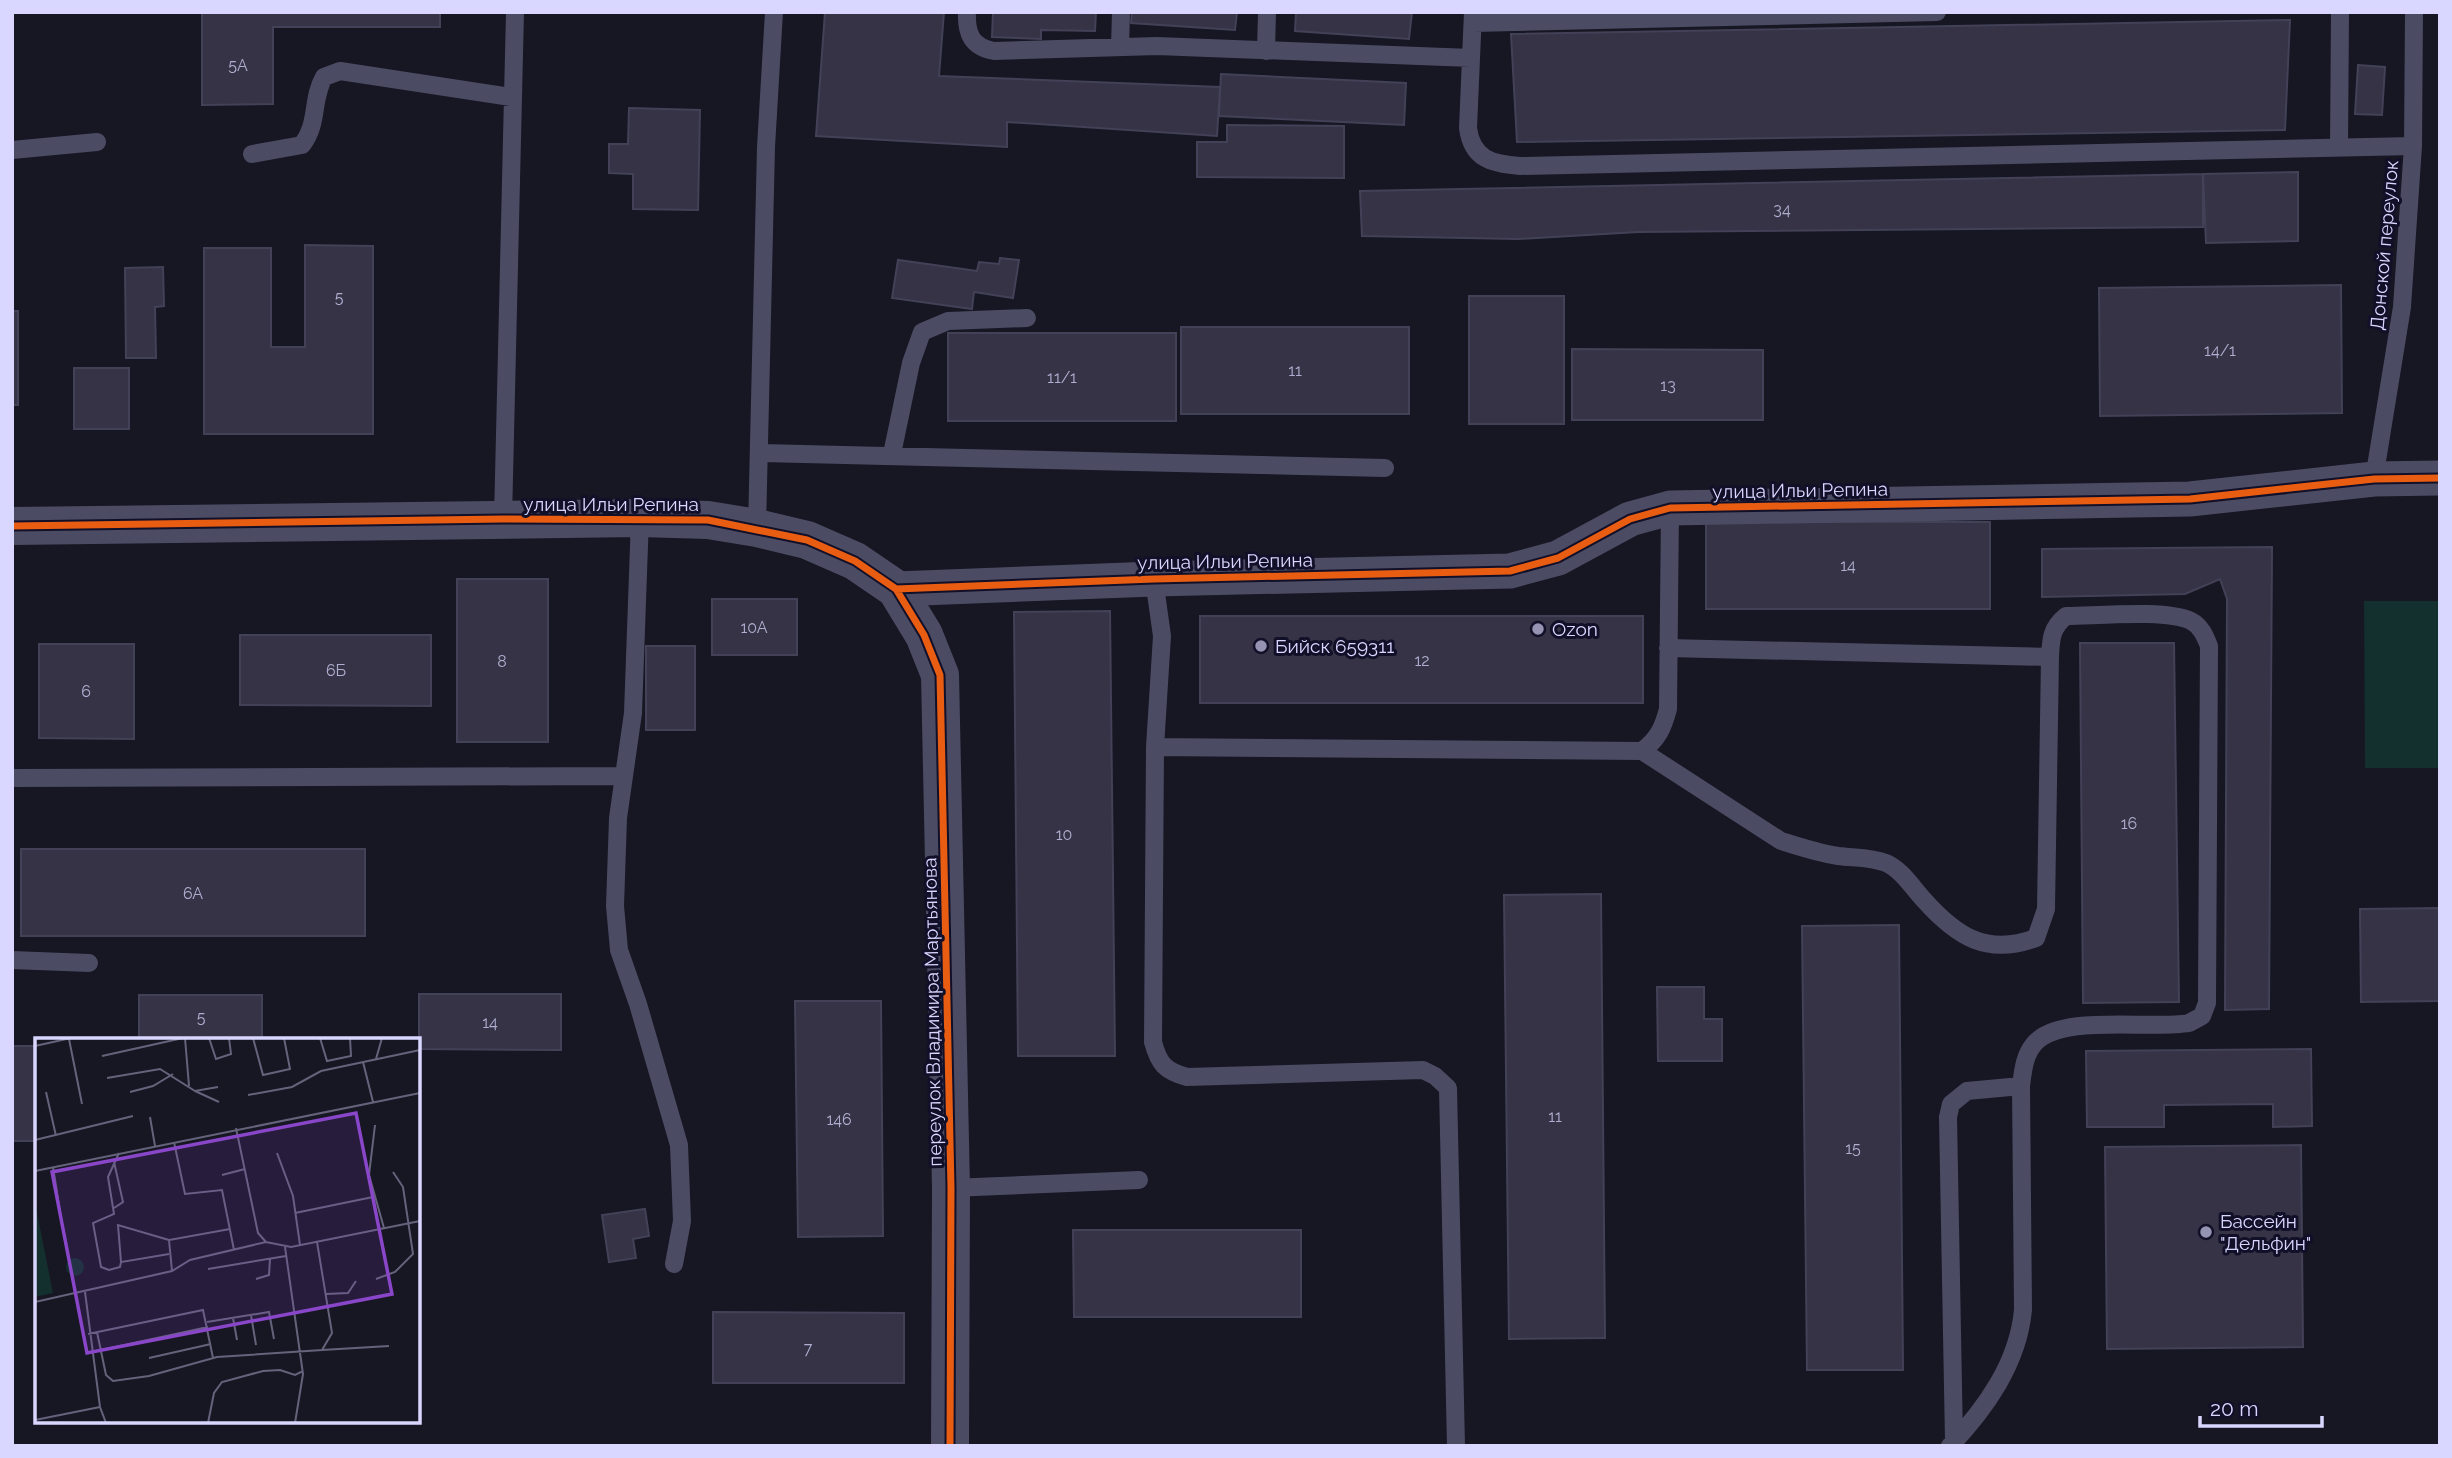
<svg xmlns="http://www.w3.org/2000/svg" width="2452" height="1458" font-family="Raleway,sans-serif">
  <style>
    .green { fill: #132f2e }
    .building { fill: #353345; stroke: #434157; stroke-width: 2 }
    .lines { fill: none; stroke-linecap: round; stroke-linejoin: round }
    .service { stroke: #4b4b64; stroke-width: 18 }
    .minor { stroke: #4b4b64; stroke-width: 35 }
    .tertiary { stroke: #4b4b64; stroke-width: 38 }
    .cycleway-casing { stroke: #121029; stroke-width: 11 }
    .cycleway { stroke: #e95d12; stroke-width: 7 }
    .poi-dot { fill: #9593b2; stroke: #121029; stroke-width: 2.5 }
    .labels { text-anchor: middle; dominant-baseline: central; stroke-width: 6; stroke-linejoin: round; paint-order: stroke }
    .number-label { font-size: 16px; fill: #b0aed0 }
    .street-label { font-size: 19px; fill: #d9d7ff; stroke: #121029 }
    .poi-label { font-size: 19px; fill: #d9d7ff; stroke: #121029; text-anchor: start }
    .inset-road { fill: none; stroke: #65637b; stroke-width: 2 }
    .view { fill: #8946c9; fill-opacity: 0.15; stroke: #8946c9; stroke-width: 3.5 }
    .inset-edge { fill: none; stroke: #d9d7ff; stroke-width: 3.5 }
  </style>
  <rect width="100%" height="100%" fill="#171623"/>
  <path class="green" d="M 2440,601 L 2440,768 L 2365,768 L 2364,601 Z"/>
  <path class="building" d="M 202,12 L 440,12 L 440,27 L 273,27 L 273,104 L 202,105 Z
    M 825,12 L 944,12 L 939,76 L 1220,87 L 1217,136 L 1007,122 L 1007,147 L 816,136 Z
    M 993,12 L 1096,12 L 1095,31 L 1041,30 L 1041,39 L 992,37 Z
    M 1132,12 L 1237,12 L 1235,30 L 1131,23 Z
    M 1296,12 L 1412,12 L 1409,39 L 1295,31 Z
    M 2290,20 L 2285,130 L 1517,142 L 1511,34 Z
    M 2358,65 L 2385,67 L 2382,115 L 2355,114 Z
    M 1221,74 L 1406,83 L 1404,125 L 1219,116 Z
    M 629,108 L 700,110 L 698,210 L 633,209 L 633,174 L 609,173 L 609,144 L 628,144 Z
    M 1227,125 L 1344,126 L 1344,178 L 1197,177 L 1197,142 L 1227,142 Z
    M 2298,172 L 2298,241 L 2206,243 L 2203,174 Z
    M 2203,174 L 2203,227 L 1638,232 L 1518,239 L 1362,236 L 1360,191 Z
    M 305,245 L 373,246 L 373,434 L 204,434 L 204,248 L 271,248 L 271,347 L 305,347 Z
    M 1000,258 L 1019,260 L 1013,298 L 974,292 L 972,309 L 892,298 L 898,260 L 977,271 L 979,262 L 999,264 Z
    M 163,267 L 164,306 L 155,307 L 156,358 L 126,358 L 125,268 Z
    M 2341,285 L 2342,413 L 2100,416 L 2099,288 Z
    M 1469,296 L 1564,296 L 1564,424 L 1469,424 Z
    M 12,311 L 18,311 L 18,405 L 12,405 Z
    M 1181,327 L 1409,327 L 1409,414 L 1181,414 Z
    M 948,333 L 1176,333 L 1176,421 L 948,421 Z
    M 1572,349 L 1763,350 L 1763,420 L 1572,420 Z
    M 74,368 L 129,368 L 129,429 L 74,429 Z
    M 1706,522 L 1990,522 L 1990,609 L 1706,609 Z
    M 2272,547 L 2269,1009 L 2225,1010 L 2227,599 L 2220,579 L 2185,594 L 2042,597 L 2042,549 Z
    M 457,579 L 548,579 L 548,742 L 457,742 Z
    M 712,599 L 797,599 L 797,655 L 712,655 Z
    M 1110,611 L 1115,1056 L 1018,1056 L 1014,612 Z
    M 1200,616 L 1643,616 L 1643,703 L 1200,703 Z
    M 240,635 L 431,635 L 431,706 L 240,705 Z
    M 2080,643 L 2174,643 L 2179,1002 L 2083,1003 Z
    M 39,644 L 134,644 L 134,739 L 39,738 Z
    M 646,646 L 695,646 L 695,730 L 646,730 Z
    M 21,849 L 365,849 L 365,936 L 21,936 Z
    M 1601,894 L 1605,1338 L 1509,1339 L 1504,895 Z
    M 2440,908 L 2440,1001 L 2361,1002 L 2360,909 Z
    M 1899,925 L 1903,1370 L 1807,1370 L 1802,926 Z
    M 1657,987 L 1704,987 L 1704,1019 L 1722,1019 L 1722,1061 L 1658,1061 Z
    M 419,994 L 561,994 L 561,1050 L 419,1049 Z
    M 139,995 L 262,995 L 262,1040 L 139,1040 Z
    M 795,1001 L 881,1001 L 883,1236 L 798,1237 Z
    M 12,1046 L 37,1046 L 37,1141 L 12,1141 Z
    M 2311,1049 L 2312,1126 L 2273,1127 L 2273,1104 L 2164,1105 L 2164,1127 L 2087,1127 L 2086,1051 Z
    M 2301,1145 L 2303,1347 L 2107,1349 L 2105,1147 Z
    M 645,1209 L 649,1236 L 633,1239 L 636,1258 L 609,1262 L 602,1215 Z
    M 1073,1230 L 1301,1230 L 1301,1317 L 1074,1317 Z
    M 713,1312 L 904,1313 L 904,1383 L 713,1383 Z"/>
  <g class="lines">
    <path class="service" d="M 967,12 C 966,34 972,47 994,51 L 1157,46 L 1471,58
      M 1473,12 L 1468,128 C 1472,159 1492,164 1520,166 L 2413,146
      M 1473,23 L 1937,12
      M 1120,47 L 1121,12
      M 1266,51 L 1267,12
      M 2339,148 L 2340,12
      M 12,150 L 97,142
      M 252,154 L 302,145 C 319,123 311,100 324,77 L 340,71 L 511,97
      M 759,453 L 1385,468
      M 892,454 L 911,363 L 922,332 L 948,321 L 1027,318
      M 2374,479 L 2402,307 L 2413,146 L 2414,12
      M 640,518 L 633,713 L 618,818 L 615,906 L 619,950 L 638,1004 L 679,1145 L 682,1221 L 674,1264
      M 503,519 L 515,12
      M 757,528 L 766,147 L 774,12
      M 1154,579 L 1162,636 L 1155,747 L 1153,1042 C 1159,1064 1165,1071 1187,1077 L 1423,1070 L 1435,1076 L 1448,1088 L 1456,1446
      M 1668,648 L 2050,657 C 2051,639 2051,628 2066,616 C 2095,616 2167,609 2191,621 C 2201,626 2205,636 2209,646 L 2207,1003 L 2202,1016 L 2189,1023 C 2150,1030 2060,1013 2034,1044 C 2024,1056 2023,1071 2021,1086 L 2023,1310 C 2018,1363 1986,1408 1950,1446
      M 1155,747 L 1642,751 C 1658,739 1663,728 1668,709 L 1670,508
      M 1642,751 L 1781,841 C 1800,847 1818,853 1838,856 C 1854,858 1871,857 1886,863 C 1902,870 1912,887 1924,900 C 1957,937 1987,956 2036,938 L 2046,909 L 2050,657
      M 12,778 L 624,776
      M 12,960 L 89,963
      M 951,1188 L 1139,1180
      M 1954,1441 L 1948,1117 L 1951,1104 L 1967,1091 L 2021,1086"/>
    <path class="minor" d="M 896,589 L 1154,579 L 1510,571 L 1558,558 L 1630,519 L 1670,508 L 2190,499 L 2374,479 L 2440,478"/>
    <path class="tertiary" d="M 12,526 L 640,518 L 708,520 L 757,528 L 807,540 L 855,561 L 896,589 L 924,635 L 940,675 L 951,1188 L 950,1446"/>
    <defs>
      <path id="cycleway" d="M 12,526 L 503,519 L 708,520 L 807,540 L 855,561 L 896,589 L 1154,579 L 1510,571 L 1558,558 L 1630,519 L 1670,508 L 2190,499 L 2374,479 L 2440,478
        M 896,589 L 924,635 L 940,675 L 951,1188 L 950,1446"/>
    </defs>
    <use href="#cycleway" class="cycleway-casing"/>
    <use href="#cycleway" class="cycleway"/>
  </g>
  <g class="poi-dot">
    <circle cx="1538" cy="629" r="7"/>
    <circle cx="1261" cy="646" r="7"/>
    <circle cx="2206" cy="1232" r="7"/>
  </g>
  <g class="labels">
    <g class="number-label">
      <text x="238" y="65">5А</text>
      <text x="1782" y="209">34</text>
      <text x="339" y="297">5</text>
      <text x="2220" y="350">14/1</text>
      <text x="1295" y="370">11</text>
      <text x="1062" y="377">11/1</text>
      <text x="1668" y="385">13</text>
      <text x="1848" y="565">14</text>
      <text x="754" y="627">10А</text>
      <text x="1422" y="660">12</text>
      <text x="502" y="661">8</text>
      <text x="336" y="670">6Б</text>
      <text x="86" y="691">6</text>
      <text x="2129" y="823">16</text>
      <text x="1064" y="834">10</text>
      <text x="193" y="893">6А</text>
      <text x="201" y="1017">5</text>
      <text x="490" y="1022">14</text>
      <text x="1555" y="1116">11</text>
      <text x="839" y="1119">146</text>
      <text x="1853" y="1148">15</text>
      <text x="808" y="1348">7</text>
    </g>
    <g class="street-label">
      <text transform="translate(2384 245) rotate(-85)">Донской переулок</text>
      <text transform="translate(1800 490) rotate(-1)">улица Ильи Репина</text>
      <text x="611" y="504">улица Ильи Репина</text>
      <text transform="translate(1225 561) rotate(-1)">улица Ильи Репина</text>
      <text transform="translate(932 1012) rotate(-91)">переулок Владимира Мартьянова</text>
    </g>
    <g class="poi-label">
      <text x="1552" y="629">Ozon</text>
      <text x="1275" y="646">Бийск 659311</text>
      <text x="2220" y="1221">Бассейн<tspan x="2220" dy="22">"Дельфин"</tspan></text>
    </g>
  </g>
  <g transform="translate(35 1038)">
    <rect width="385" height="385" fill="#171623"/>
    <path d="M 0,165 L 18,255 L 0,259 ZM31 229a9 9 0 1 1 18 0a9 9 0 1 1-18 0Z" fill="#132f2e"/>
    <path class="inset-road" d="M 150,0 L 154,48M 174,0 L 181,21 L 196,16 L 194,0M 218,0 L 228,37 L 255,31 L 249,0M 285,0 L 292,23 L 316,18 L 315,0M 34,1 L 47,66M 0,8 L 36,0M 67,18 L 148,0M 341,21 L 347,0M 328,24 L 338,64M 72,40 L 125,31 L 160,53 L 183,49M 160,53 L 184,64M 11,54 L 21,98M 95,54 L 118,48 L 138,36M 213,57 L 257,49 L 286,33 L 385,12M 115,79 L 120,108M 340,87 L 334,137 L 349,190M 201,90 L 223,195 L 231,204M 0,102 L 98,78M 139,104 L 150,156 L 187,152 L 199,212M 84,115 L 73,139 L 79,176 L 58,185 L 66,229 L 74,232 L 85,229 L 86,224 L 134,216M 242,115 L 258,158 L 265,207M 79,124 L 88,164 L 79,170M 18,129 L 26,180M 0,133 L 385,55M 187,137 L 210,131M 260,175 L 338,159M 250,209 L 268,336 L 260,385M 86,224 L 83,187 L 134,202M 173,231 L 251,218M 137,233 L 134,202 L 195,191M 221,241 L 234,237 L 235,221M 341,241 L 360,234 L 378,216 L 368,149 L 358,134M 50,254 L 65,369 L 71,385M 291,256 L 313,255 L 321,243M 0,264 L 137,233 L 155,222 L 231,204 L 256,209 L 385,183M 216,277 L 221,307M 198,280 L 202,302M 172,284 L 234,274 L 239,301M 62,294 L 71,337 L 78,343 L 114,338 L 182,319 L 287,312 L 297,295 L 282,204M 53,296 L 168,272 L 178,320M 66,312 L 173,289M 287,312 L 354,308M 114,320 L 176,306M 0,382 L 65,369M 173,385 L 179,355 L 187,344 L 228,333 L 245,332 L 260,337 L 268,333"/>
    <path class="view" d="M 321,75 L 357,256 L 52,315 L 17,134 Z"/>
    <rect width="385" height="385" class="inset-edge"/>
  </g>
  <rect width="2452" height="1458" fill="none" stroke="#d9d7ff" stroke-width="28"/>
  <path d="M2200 1416v10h122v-10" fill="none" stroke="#d9d7ff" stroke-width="3.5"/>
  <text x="2210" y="1416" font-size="21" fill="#d9d7ff" stroke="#121029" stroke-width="5" paint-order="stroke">20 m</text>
</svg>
